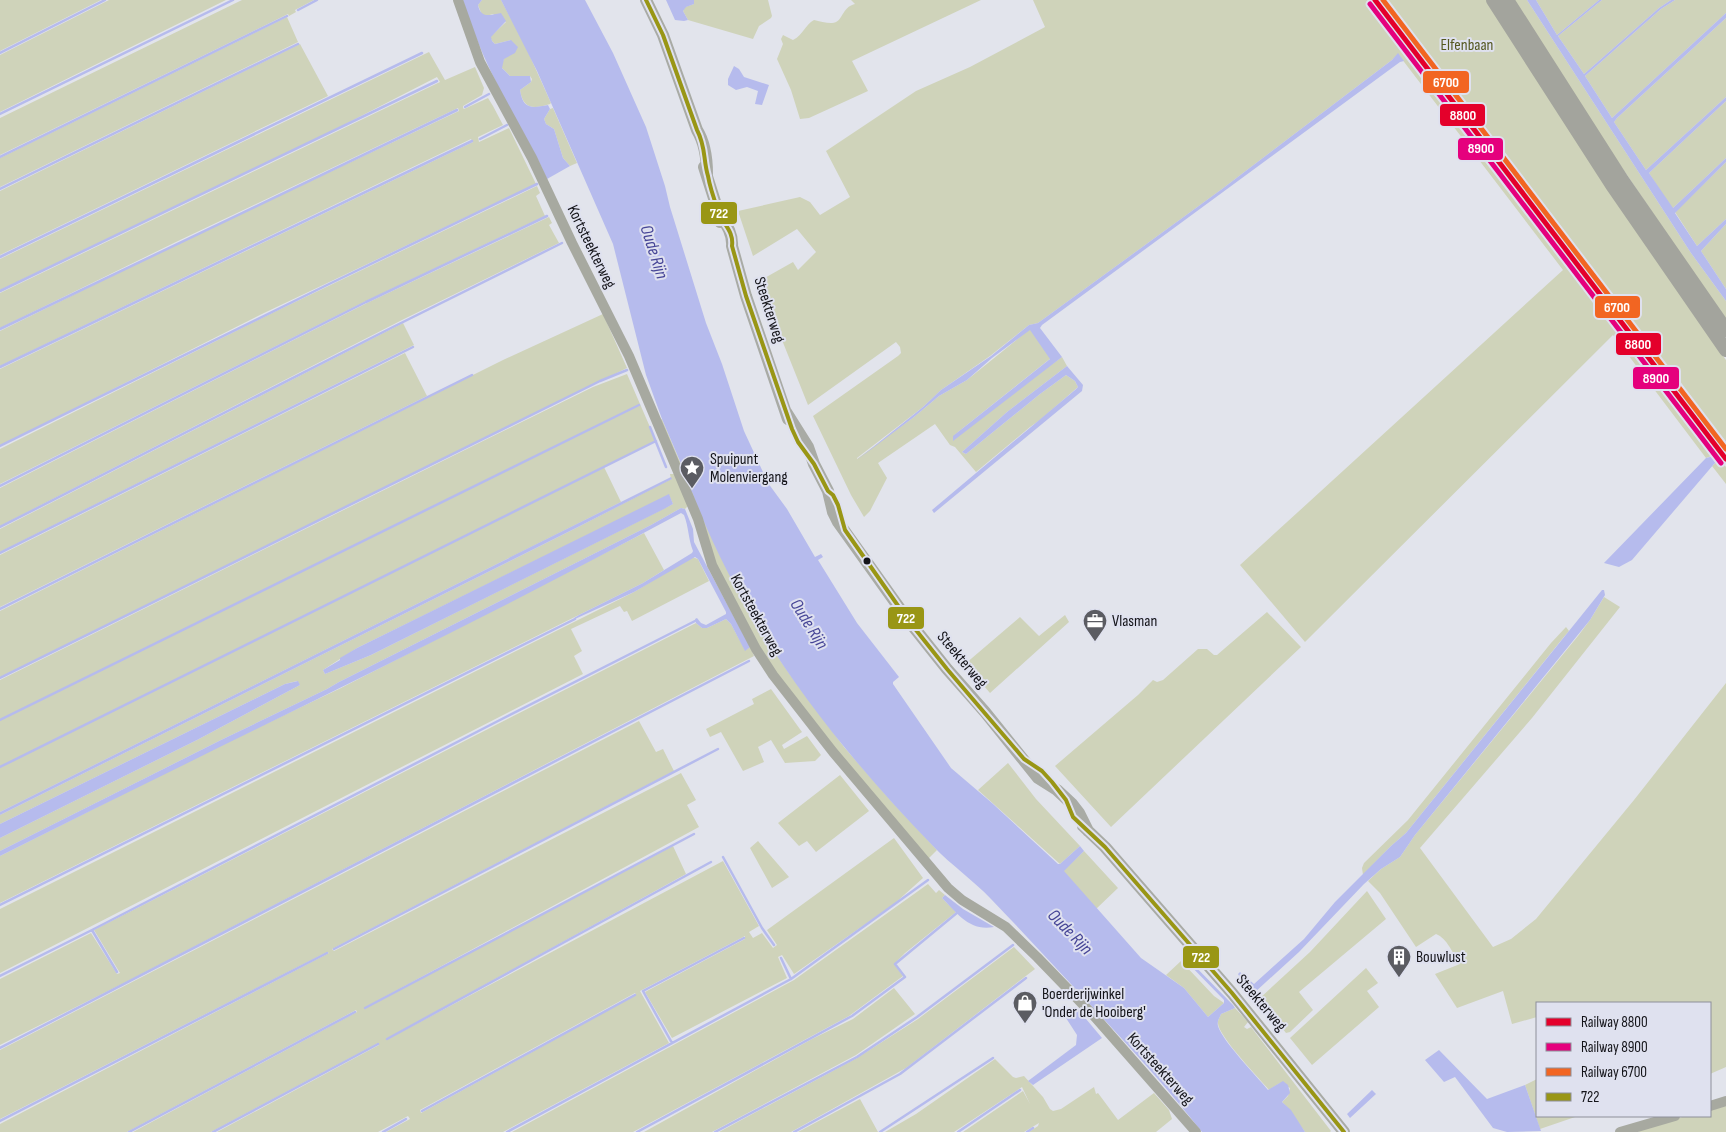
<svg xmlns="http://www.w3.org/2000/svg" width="1726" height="1132" font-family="'Sofia Sans Condensed',sans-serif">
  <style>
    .green { fill: #cfd3ba; fill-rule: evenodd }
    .water { fill: #b6bbed }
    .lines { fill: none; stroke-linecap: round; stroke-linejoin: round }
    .stream { stroke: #b6bbed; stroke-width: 2.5 }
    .minor { stroke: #a7a9a0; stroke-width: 10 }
    .major { stroke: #a9aba5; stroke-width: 12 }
    .highway { stroke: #a3a49d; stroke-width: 14 }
    .bus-1-casing { stroke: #dfe1ef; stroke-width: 8 }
    .bus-1 { stroke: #999615; stroke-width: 4 }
    .rail-1-casing { stroke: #dfe1ef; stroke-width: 9 }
    .rail-2-casing { stroke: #dfe1ef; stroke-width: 9 }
    .rail-3-casing { stroke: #dfe1ef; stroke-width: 9 }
    .rail-1 { stroke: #e4002b; stroke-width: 5 }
    .rail-2 { stroke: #e5007d; stroke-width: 5 }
    .rail-3 { stroke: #f26522; stroke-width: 5 }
    .bus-dot { fill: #131318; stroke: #dfe1ef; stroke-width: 2 }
    .labels { text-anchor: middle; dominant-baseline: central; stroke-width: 4; stroke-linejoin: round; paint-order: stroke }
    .park-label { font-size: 16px; fill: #555820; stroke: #dfe1ef }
    .street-label { font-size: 16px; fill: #131318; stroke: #dfe1ef }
    .poi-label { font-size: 16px; fill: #131318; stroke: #dfe1ef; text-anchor: start }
    .water-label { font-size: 18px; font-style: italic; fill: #474697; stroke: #dfe1ef }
    .line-badge { stroke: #dfe1ef; stroke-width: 2 }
    .badge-label { font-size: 14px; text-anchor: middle; font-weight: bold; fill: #fff }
  </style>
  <rect width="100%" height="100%" fill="#e2e4ec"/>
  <path class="green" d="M 0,0 L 101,0 L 0,51 Z
    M 109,0 L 226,0 L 0,112 L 0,55 Z
    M 242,0 L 314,0 L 295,10 L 296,12 L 289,16 L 288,14 L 0,155 L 0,118 Z
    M 482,0 L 501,0 L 524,43 L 551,103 L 550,104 C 534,109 523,110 520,90 L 531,82 L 532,79 L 530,76 L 510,76 L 502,68 L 502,64 L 511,40 L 495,44 L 492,41 L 490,37 L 506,22 L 493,14 L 486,16 L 482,15 L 478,5 Z
    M 694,0 L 768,0 L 772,16 L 771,18 L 759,26 L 753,39 L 688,20 L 683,11 L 685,7 L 694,4 Z
    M 851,0 L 981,0 L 852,61 L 868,91 L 809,118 L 800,119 L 791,90 L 777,59 L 783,44 L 781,39 L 783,35 L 793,40 C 803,35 805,25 814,20 C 819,21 826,23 831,23 C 843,24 841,7 855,4 Z
    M 1033,0 L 1370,0 L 1717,454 L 1706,458 L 1613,335 L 1305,642 L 1240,565 L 1563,270 L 1398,54 L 1392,60 L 1222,189 L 1038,323 L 1029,325 L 990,356 L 941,390 L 923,407 L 857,458 L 857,459 L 914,417 L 939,396 L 967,380 L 1030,329 L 1051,358 L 953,436 L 1062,357 L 1067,366 L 1007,412 L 962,452 L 966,454 L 1040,394 L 1066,375 L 1075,381 L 1078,387 L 1040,420 L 1030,427 L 976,472 L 955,447 L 950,445 L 935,424 L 878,463 L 887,478 L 870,511 L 864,517 L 851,495 L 813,416 L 898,356 L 901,353 L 900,347 L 896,342 L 808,405 L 782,340 L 761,280 L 793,262 L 798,270 L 816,252 L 797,229 L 753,256 L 738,211 L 800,197 L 810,202 L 820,215 L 850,197 L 826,151 L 916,91 L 970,67 L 1045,27 Z
    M 1380,0 L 1489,0 L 1679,293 L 1726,360 L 1726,452 Z
    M 1514,0 L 1527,0 L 1691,253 L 1726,301 L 1726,321 L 1610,150 Z
    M 1536,0 L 1599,0 L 1557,35 Z
    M 1602,0 L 1671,0 L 1659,8 L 1584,74 L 1558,36 Z
    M 1675,0 L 1726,0 L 1726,13 L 1612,118 L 1585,76 L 1661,9 Z
    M 287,17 L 298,42 L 0,187 L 0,158 Z
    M 1726,18 L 1726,97 L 1646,170 L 1614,122 L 1617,118 Z
    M 300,44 L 328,96 L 0,255 L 0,191 Z
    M 429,52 L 445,80 L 475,67 L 484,88 L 482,95 L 463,106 L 463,108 L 464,109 L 488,98 L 493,106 L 503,125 L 478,137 L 479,142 L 509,128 L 536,184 L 264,313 L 0,446 L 0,369 L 473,142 L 471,139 L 0,366 L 0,331 L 179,243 L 459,111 L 458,108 L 178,241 L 0,328 L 0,293 L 440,82 L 437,77 L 326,134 L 0,290 L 0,259 Z
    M 1726,101 L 1726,158 L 1673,208 L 1671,208 L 1649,173 Z
    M 553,108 L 577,163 L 570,166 L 563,158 L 554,129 L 546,124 L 544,119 L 550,109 Z
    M 1726,162 L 1726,219 L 1697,246 L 1675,212 Z
    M 537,186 L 540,193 L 536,196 L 545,216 L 366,301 L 0,484 L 0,449 L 266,316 Z
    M 549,217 L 552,223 L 549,225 L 559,243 L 402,320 L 0,526 L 0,488 L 367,303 Z
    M 1726,224 L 1726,289 L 1701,251 Z
    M 603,314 L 627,368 L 0,677 L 0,611 L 503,360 Z
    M 403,323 L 414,345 L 0,552 L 0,529 Z
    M 405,353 L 427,396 L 0,607 L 0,555 Z
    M 627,374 L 656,441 L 604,467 L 621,502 L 0,812 L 0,680 L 485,440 L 593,387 Z
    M 662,419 L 707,526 L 769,644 L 791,676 L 844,747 L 893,803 L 937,850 L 927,860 L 836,750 L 765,658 L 718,570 L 660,420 Z
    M 1720,459 L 1726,467 L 1726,484 L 1712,466 Z
    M 670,474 L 674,474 L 689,505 L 685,509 L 681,508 L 651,525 L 339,682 L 327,689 L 223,739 L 0,851 L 0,838 L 197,740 L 300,685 L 297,681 L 285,684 L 0,824 L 0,815 L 578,527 L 671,479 ZM 669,495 L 673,504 L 371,655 L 325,674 L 323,670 L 357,648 Z
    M 644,533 L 664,570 L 643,583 L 0,903 L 0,856 L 203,754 L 341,688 Z
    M 692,557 L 698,559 L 709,581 L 632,621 L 627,611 L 624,612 L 620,606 L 571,629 L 582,651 L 574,656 L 583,674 L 0,973 L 0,909 L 634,592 Z
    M 1604,597 L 1620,607 L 1532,718 L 1420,848 L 1493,947 L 1511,939 L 1536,919 L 1634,800 L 1726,683 L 1726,1067 L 1710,1074 L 1710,1003 L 1537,1003 L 1537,1017 L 1512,1024 L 1503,991 L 1457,1008 L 1435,974 L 1460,964 C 1453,954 1447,938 1436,934 L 1416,947 L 1380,893 L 1368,881 L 1381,869 L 1400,857 L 1415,835 L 1578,636 L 1590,620 Z
    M 1267,612 L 1301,647 L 1111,827 L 1055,766 L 1138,695 L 1153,680 L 1157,682 L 1163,680 L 1198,649 L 1207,649 L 1214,655 L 1217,655 Z
    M 1065,615 L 1069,622 L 990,693 L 965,664 L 1020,617 L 1039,636 Z
    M 726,619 L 731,624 L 745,650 L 750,647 L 754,656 L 124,983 L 0,1045 L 0,979 L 91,933 L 117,974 L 120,973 L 94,930 L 696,623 L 702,628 L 707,628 Z
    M 1566,627 L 1569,631 L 1563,638 L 1406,833 L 1391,846 L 1363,875 L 1362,868 L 1364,863 L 1408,820 L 1551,643 Z
    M 771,689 L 802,732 L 782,745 L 784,749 L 807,736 L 821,755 L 815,761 L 785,763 L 771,740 L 758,747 L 764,762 L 743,771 L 721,732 L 710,737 L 706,729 L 754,704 L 752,699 Z
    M 639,721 L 656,752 L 663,749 L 674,771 L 332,949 L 334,951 L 681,773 L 696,800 L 687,805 L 699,827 L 364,1008 L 673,846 L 686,874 L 386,1039 L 386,1040 L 723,861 L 759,926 L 749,932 L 753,938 L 762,933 L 773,948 L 777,945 L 767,930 L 894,838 L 923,878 L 894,904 L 794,974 L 782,955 L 778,957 L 787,978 L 672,1038 L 645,992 L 745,939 L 745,936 L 640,991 L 669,1043 L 503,1132 L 386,1132 L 410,1119 L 408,1116 L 378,1132 L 217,1132 L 379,1045 L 378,1043 L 211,1132 L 133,1132 L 357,1012 L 356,1010 L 127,1132 L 0,1132 L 0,1124 L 329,953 L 327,952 L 0,1119 L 0,1050 ZM 635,993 L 636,995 L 421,1113 L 420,1110 Z
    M 1008,763 L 1036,799 L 1080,846 L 1060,864 L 978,790 Z
    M 840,775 L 869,811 L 816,852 L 807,841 L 799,846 L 778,823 Z
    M 758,841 L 789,877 L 772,888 L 750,848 Z
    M 1084,851 L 1118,888 L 1096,909 L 1063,871 Z
    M 928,884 L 936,893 L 939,890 L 945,895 L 942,898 L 956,912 L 905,953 L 894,964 L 903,976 L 849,1016 L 633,1132 L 512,1132 L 794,980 Z
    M 1367,891 L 1386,919 L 1299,992 L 1313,1010 L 1290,1032 L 1286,1033 L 1259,999 L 1310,952 Z
    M 1014,947 L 1035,969 L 906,1068 L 791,1132 L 719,1132 L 857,1058 L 918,1019 Z
    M 1181,961 L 1214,996 L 1224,1003 L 1208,1017 L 1184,988 L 1166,975 Z
    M 1366,968 L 1378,983 L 1367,991 L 1379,1007 L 1312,1065 L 1290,1038 Z
    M 894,988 L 915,1014 L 856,1055 L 712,1132 L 644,1132 L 812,1039 L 853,1019 Z
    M 1235,1008 L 1248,1022 L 1244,1027 L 1247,1029 L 1251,1027 L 1331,1131 L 1330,1132 L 1305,1132 L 1286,1106 L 1282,1102 L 1288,1096 L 1290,1088 L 1280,1083 L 1269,1090 C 1259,1078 1216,1034 1218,1022 C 1218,1019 1220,1017 1221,1014 Z
    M 995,1059 L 1013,1077 L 1016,1078 L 1024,1076 L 1043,1097 L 1050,1109 L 1053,1111 L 1061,1109 L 1094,1087 L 1096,1094 L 1098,1093 L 1118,1120 L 1154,1093 L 1169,1110 L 1172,1119 L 1156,1132 L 1029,1132 L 1038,1126 L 1039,1123 L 1024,1132 L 963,1132 L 1023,1091 L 1030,1104 L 1022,1087 L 954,1132 L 885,1132 L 916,1114 Z
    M 1537,1079 L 1537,1116 L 1578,1116 L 1540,1129 L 1525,1085 Z
    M 860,1099 L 878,1132 L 798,1132 Z
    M 1726,1105 L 1726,1132 L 1639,1132 L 1637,1129 L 1686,1116 L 1710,1116 L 1710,1109 Z"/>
  <path class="water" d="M 463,0 L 482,0 L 478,5 C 481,19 490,15 501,13 L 506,21 L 491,37 L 492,41 L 495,44 L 511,40 L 518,47 L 515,53 L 504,59 L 502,68 L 510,76 L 530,76 L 531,82 L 520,90 C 523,110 532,108 548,105 L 550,109 L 544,119 L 546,124 L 554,129 L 563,158 L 570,166 L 547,179 C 533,147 514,118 498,86 C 484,58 472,30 463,0 Z
    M 501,0 L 585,0 L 613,53 L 646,127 L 665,186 L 670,207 L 706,323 L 722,364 L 744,431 L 768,483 L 787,509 L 815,557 L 821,554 L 823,557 L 818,560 L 857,623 L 899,677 L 893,682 L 893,684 L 951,768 L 992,803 L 1058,864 L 1060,864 L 1080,846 L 1084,851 L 1064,871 L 1141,958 L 1184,988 L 1208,1017 L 1224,1003 L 1224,1000 L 1184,959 L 1186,957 L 1233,1005 L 1235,1008 L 1221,1014 C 1219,1019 1217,1021 1218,1026 C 1223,1042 1256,1075 1268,1090 L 1283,1081 L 1288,1085 L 1290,1093 L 1282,1102 L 1291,1110 L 1305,1132 L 1202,1132 C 1161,1080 1116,1032 1070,983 C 1044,955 1018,927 991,899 C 973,880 951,865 933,846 C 833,743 743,627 692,492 L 690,492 L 688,489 L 691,487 L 662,419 L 646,375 L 613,244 L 537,71 Z
    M 666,0 L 694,0 L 694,4 L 686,7 L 683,11 L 688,20 L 684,21 L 675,20 Z
    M 1527,0 L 1536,0 L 1557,35 L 1599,0 L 1602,0 L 1558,36 L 1584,74 L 1659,8 L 1671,0 L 1675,0 L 1661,9 L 1585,76 L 1612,118 L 1726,13 L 1726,18 L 1617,118 L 1614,122 L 1646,170 L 1726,97 L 1726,101 L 1649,173 L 1673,208 L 1726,158 L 1726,162 L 1675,213 L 1697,246 L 1726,219 L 1726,224 L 1701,251 L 1726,289 L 1726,301 L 1691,253 Z
    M 1398,53 L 1404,61 L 1400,62 L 1042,325 L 1040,328 L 1062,357 L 953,441 L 953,436 L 1050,359 L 1030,330 L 992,358 L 967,380 L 939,396 L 914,417 L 857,460 L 923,407 L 941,390 L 991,356 L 1029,325 L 1038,323 L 1222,189 L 1392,60 Z
    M 734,66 L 739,69 L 744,77 L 769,85 L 762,105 L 755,104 L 758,91 L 747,87 L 736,90 L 728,85 L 728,79 Z
    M 1067,366 L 1083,385 L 1082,391 L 934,513 L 932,510 L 1075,390 L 1078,387 L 1075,381 L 1066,375 L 1040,394 L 966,454 L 962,452 L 1007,412 Z
    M 1726,440 L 1726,454 L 1714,464 L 1632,560 L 1619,567 L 1604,563 L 1706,458 L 1714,456 L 1724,449 L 1724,442 Z
    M 671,477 L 672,479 L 578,527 L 0,815 L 0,812 L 20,802 Z
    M 669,494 L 673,504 L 664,509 L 371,655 L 325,674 L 323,670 L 340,660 L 340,658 L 357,648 Z
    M 681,508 L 685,509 L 693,529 L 694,542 L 750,647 L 745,651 L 731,624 L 726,619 L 707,628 L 702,628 L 696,623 L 695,619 L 697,618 L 701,623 L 706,625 L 726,614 L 726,612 L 698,559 L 695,557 L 634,592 L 575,619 L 574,618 L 579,615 L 643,583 L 692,553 L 693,551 C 688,538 689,528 684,515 L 681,513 C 457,634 227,742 0,856 L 0,851 L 223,739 L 327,689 L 339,682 L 651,525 Z
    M 1602,590 L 1604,590 L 1605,595 L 1590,620 L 1415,835 L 1400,857 L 1381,869 L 1364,884 L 1299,952 L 1254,993 L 1248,993 L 1238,974 L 1240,972 L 1254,984 L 1304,939 L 1335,902 L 1391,846 L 1406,833 Z
    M 298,681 L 300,685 L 197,740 L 0,838 L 0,824 L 285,684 Z
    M 945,895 L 963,909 L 994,927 C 970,932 957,913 942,898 Z
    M 1076,1007 L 1102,1038 L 1033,1085 L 1028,1081 L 1076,1045 L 1077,1035 L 1066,1018 Z
    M 1439,1050 L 1487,1099 L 1525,1085 L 1541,1131 L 1507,1132 L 1493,1128 L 1455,1077 L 1444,1082 L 1425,1060 Z
    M 1372,1090 L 1376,1094 L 1350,1118 L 1347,1114 Z"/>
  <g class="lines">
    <path class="stream" d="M 298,10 L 317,0
      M 0,53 L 105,0
      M 465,107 L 489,94
      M 0,114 L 233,0
      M 480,139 L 507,125
      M 0,157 L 287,16
      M 0,189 L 298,44
      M 0,257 L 422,53
      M 0,291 L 437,81
      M 0,329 L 457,110
      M 0,367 L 472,141
      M 650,427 L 666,467
      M 0,446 L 327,285 L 537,184
      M 0,486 L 366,302 L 547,216
      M 0,527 L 393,327 L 562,243
      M 0,553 L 413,347
      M 0,609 L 472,375
      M 0,678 L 600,381 L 627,370
      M 0,720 L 639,405
      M 0,767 L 656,441
      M 723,857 L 762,928 L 774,945
      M 0,905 L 575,619
      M 334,949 L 718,749
      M 781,958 L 791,979
      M 117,972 L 92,930 L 498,721 L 695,621
      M 0,976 L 92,930
      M 365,1008 L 694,834
      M 387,1039 L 711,862
      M 672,1043 L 643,991 L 744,938
      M 0,1048 L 749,661
      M 422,1111 L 635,995
      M 0,1121 L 327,953
      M 129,1132 L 355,1012
      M 213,1132 L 378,1044
      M 383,1132 L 406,1119
      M 507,1132 L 791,979 L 928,880
      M 637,1132 L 852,1016 L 905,977 L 895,964 L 958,912
      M 715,1132 L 857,1057 L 917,1017 L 1013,945
      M 794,1132 L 900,1074 L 1026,978
      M 880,1132 L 993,1058
      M 958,1132 L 1020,1090
      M 1027,1132 L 1033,1128"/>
    <path class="minor" d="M 458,0 L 480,62 L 532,158 L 572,243 L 629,356 L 698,519 L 712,565 L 756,649 L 773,675 L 833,752 L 948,888 L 962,900 L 1006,927 L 1037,957 L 1094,1016 L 1196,1132
      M 1710,1106 L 1726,1101
      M 1620,1132 L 1675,1116"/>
    <path class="major" d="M 646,0 L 663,35 L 697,130 C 705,143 707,158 707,174
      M 704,167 L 719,214 L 720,222
      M 719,214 C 727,224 733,234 732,246 L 746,296 L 788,419
      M 786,412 L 808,447 L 814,464 L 828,491 L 833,512 L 838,522 L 908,620 L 947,669 L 985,712 L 1038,778 L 1057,790 L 1072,804 L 1079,813 L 1088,831
      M 1083,826 L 1105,847 L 1232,993 L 1344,1132"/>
    <path class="highway" d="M 1493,0 L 1612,185 L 1726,350
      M 1507,0 L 1622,180 L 1726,330"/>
    <defs>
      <path id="bus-1" d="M 646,0 L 663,35 L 697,130 C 706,147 703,159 708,176 C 710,188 714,199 718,210 C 722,224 734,230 732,246 L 746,296 L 792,429 L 798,442 L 814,464 L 828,491 L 833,495 L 838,505 L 845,530 L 908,620 L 947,669 L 1024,759 L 1042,771 L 1052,782 L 1066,800 L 1073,817 L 1105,847 L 1232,993 L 1344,1132"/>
    </defs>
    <use href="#bus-1" class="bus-1-casing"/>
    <use href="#bus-1" class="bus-1"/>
    <defs>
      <path id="rail-1" d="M 1375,0 L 1726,459"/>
      <path id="rail-2" d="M 1370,4 L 1721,463"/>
      <path id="rail-3" d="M 1383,0 L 1726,449"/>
    </defs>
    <use href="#rail-1" class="rail-1-casing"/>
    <use href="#rail-2" class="rail-2-casing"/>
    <use href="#rail-3" class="rail-3-casing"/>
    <use href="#rail-1" class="rail-1"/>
    <use href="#rail-2" class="rail-2"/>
    <use href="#rail-3" class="rail-3"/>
  </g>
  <defs>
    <symbol id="sight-pin" viewBox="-11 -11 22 30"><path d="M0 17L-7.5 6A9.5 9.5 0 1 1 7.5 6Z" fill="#5b5c62" stroke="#dfe1ef"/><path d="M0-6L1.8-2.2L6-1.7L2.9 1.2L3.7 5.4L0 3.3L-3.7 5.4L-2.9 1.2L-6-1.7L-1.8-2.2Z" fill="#fff"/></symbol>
    <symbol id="office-pin" viewBox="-11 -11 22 30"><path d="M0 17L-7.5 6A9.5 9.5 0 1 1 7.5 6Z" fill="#5b5c62" stroke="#dfe1ef"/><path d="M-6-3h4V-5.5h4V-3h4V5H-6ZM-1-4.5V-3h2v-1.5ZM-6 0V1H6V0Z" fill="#fff"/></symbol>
    <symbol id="building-pin" viewBox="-11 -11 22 30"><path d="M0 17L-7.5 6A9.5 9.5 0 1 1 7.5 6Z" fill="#5b5c62" stroke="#dfe1ef"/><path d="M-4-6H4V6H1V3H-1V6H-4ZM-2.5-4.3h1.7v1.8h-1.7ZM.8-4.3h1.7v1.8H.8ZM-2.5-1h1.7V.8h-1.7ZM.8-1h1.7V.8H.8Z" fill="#fff"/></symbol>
    <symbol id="shop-pin" viewBox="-11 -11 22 30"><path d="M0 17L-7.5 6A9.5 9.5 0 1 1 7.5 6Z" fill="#5b5c62" stroke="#dfe1ef"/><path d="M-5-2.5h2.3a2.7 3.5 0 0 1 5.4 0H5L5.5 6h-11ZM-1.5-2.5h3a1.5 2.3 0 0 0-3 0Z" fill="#fff"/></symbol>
  </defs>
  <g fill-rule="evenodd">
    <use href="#sight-pin" x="678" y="454" width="28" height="38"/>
    <use href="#office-pin" x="1081" y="607" width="28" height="38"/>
    <use href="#building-pin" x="1385" y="943" width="28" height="38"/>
    <use href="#shop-pin" x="1011" y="989" width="28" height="38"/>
  </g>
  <circle class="bus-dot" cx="867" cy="561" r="4.5"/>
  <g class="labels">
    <g class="park-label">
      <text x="1467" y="45">Elfenbaan</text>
    </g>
    <g class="street-label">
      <text transform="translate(591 247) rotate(64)">Kortsteekterweg</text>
      <text transform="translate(769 310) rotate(72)">Steekterweg</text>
      <text transform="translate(756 615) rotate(61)">Kortsteekterweg</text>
      <text transform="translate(962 660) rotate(50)">Steekterweg</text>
      <text transform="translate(1261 1003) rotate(50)">Steekterweg</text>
      <text transform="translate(1160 1069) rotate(48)">Kortsteekterweg</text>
    </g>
    <g class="poi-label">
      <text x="710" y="459">Spuipunt<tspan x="710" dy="18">Molenviergang</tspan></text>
      <text x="1112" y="621">Vlasman</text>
      <text x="1416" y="957">Bouwlust</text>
      <text x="1042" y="994">Boerderijwinkel<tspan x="1042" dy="18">'Onder de Hooiberg'</tspan></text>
    </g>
    <g class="water-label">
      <text transform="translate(654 252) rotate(72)">Oude Rijn</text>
      <text transform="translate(809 624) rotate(58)">Oude Rijn</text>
      <text transform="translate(1070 932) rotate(46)">Oude Rijn</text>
    </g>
  </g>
  <g class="line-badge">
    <rect x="1422" y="70" width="48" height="24" rx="5" fill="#f26522"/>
    <rect x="1439" y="103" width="47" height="24" rx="5" fill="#e4002b"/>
    <rect x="1457" y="137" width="47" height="24" rx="5" fill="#e5007d"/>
    <rect x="700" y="201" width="38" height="24" rx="5" fill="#999615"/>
    <rect x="1594" y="295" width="47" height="24" rx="5" fill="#f26522"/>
    <rect x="1615" y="332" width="47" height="24" rx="5" fill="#e4002b"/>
    <rect x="1632" y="366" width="48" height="24" rx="5" fill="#e5007d"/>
    <rect x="887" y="606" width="38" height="24" rx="5" fill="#999615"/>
    <rect x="1182" y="945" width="38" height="24" rx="5" fill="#999615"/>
  </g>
  <g class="badge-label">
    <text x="1446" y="87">6700</text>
    <text x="1463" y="120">8800</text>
    <text x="1481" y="153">8900</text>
    <text x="719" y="218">722</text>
    <text x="1617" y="312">6700</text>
    <text x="1638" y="349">8800</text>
    <text x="1656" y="383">8900</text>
    <text x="906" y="623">722</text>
    <text x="1201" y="962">722</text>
  </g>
  <rect x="1536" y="1002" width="175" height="115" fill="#dfe1ef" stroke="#8d8f99"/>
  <rect x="1546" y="1018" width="25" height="8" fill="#e4002b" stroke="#8d8f99"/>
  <text x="1581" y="1027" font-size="15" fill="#131318">Railway 8800</text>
  <rect x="1546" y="1043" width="25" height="8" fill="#e5007d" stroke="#8d8f99"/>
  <text x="1581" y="1052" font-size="15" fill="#131318">Railway 8900</text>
  <rect x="1546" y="1068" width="25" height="8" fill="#f26522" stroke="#8d8f99"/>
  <text x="1581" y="1077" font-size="15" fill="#131318">Railway 6700</text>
  <rect x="1546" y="1093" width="25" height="8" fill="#999615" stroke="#8d8f99"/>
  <text x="1581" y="1102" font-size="15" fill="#131318">722</text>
</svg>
